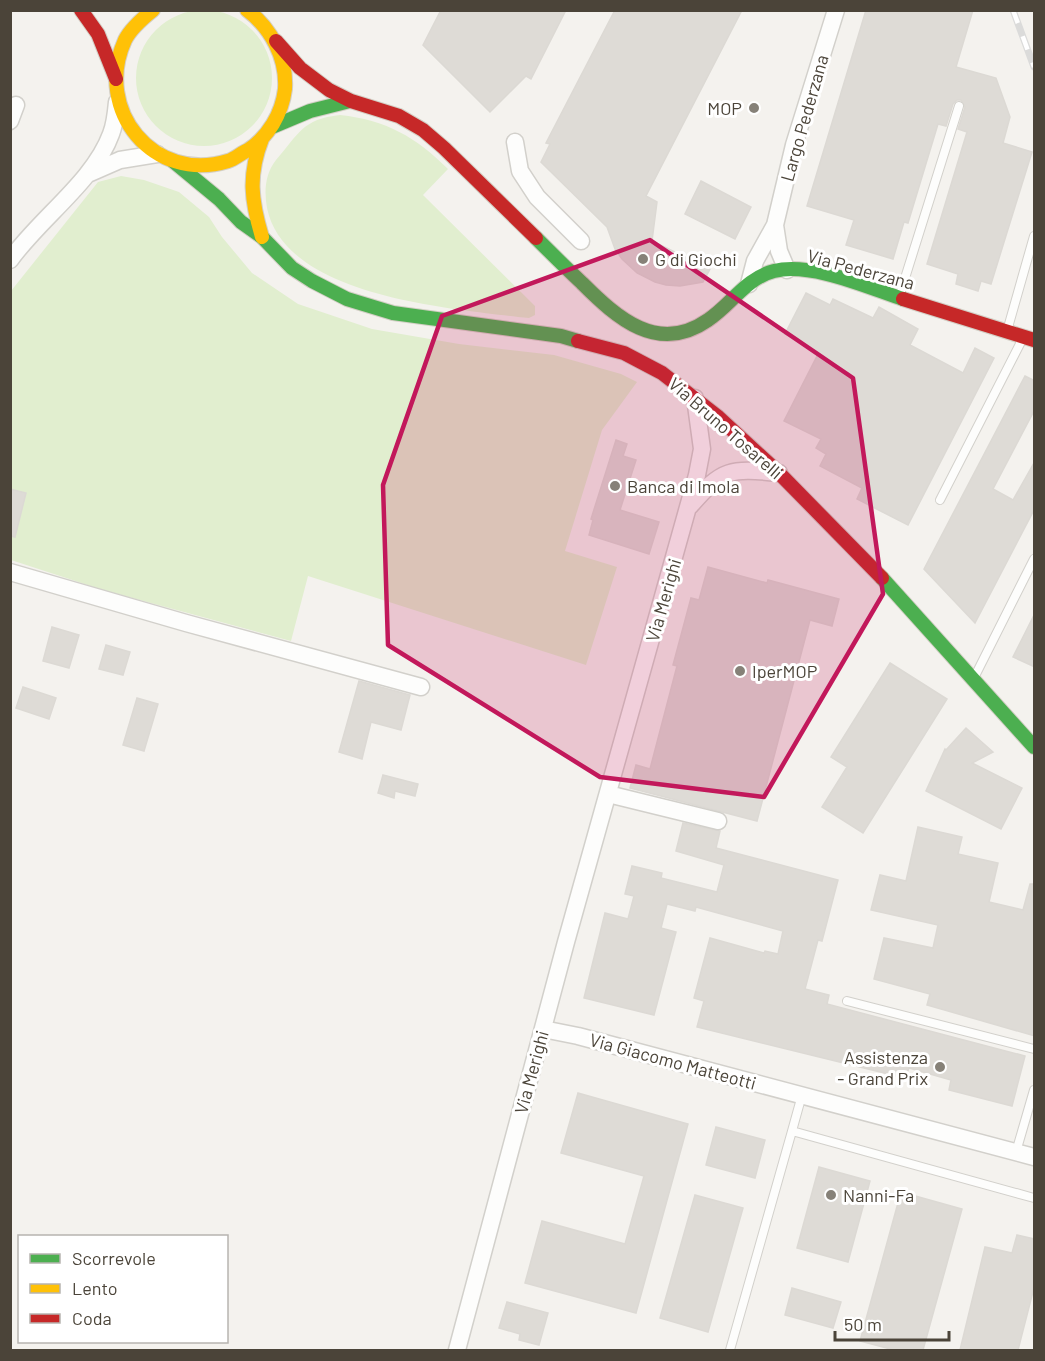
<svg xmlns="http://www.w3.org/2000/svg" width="1045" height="1361" font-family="Barlow,sans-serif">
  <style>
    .green { fill: #e1eecf }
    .building { fill: #dedbd6; stroke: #dcd9d4; stroke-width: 1.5 }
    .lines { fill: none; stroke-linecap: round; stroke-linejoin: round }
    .lane-casing { stroke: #d2d0cb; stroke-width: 10 }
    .street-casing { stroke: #d2d0cb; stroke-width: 19 }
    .fast-casing { stroke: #d3cfc5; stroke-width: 16 }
    .slow-casing { stroke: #d3cfc5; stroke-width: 16 }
    .jam-casing { stroke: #d3cfc5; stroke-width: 16 }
    .lane { stroke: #fdfdfc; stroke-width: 8 }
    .street { stroke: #fdfdfc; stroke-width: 16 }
    .fast { stroke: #4caf50; stroke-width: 14 }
    .slow { stroke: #ffc107; stroke-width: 14 }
    .jam { stroke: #c62828; stroke-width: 14 }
    .rail-casing { stroke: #dbdbda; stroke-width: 7 }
    .rail { stroke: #fff; stroke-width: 4.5; stroke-dasharray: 14; stroke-linecap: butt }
    .marked { fill: #c2185b; fill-opacity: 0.2; stroke: #c2185b; stroke-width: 4.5; stroke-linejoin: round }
    .poi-dot { fill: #868178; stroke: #fff; stroke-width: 2 }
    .labels { text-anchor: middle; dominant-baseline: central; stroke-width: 6; stroke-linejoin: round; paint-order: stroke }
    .poi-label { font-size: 18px; fill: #4b4439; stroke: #fff; text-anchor: start }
    .street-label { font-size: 18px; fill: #4b4439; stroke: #fff }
  </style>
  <rect width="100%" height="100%" fill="#f4f2ee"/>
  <path class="green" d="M136 78a68 68 0 1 1 136 0a68 68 0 1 1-136 0Z
    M 340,115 C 386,120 416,137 448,169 L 423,195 L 535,306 L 535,315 L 529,318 L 518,317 C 447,308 285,296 267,208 C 264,191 265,174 276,160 C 299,134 302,119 340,115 Z
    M 121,176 L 144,180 L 179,192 L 209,217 L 222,237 L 252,273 L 298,304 L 372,329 L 459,344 L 554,355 L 621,374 L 637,382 L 602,430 L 565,551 L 617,567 L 586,665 L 308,576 L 291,641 L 103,590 L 11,560 L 11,291 L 98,182 Z"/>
  <path class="building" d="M 441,10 L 566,10 L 531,79 L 526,76 L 490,112 L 423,45 Z
    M 615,10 L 742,10 L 646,196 L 657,202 L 652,241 L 710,269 L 703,282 L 680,286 L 666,285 L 655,282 L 637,273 L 622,259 L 615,249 L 607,227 L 541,162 L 550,144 L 546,143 Z
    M 866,10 L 973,10 L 956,67 L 996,78 L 1010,117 L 1003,143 L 1032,152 L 991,284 L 981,281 L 978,291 L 956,284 L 958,274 L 927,264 L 967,132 L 958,129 L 965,107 L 961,100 L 957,100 L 953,104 L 946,126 L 938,124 L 908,223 L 904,222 L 893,259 L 846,245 L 854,220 L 807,206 Z
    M 701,181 L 751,207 L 735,239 L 685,214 Z
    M 806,293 L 830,305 L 833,299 L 873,318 L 879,307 L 918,329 L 910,345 L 963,373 L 975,348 L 994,358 L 908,525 L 857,499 L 862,488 L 820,466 L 826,454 L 816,448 L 821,439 L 784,421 L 819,352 L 785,334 Z
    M 1025,376 L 1035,381 L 1035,409 L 993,489 L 1013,500 L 1035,461 L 1035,508 L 975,623 L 924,569 Z
    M 616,440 L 627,444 L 623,456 L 636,460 L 620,510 L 659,522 L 649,554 L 589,535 L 593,520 L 591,519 Z
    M 10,489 L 26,493 L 15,537 L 10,536 Z
    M 708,567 L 767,583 L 768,580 L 839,599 L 832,626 L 810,620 L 757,821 L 630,788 L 636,765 L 650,769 L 677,666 L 673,665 L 691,598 L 699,600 Z
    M 1035,613 L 1035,667 L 1013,657 Z
    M 52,627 L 79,635 L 69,668 L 43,661 Z
    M 106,645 L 130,652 L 123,675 L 99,669 Z
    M 890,663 L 947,699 L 863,833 L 822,807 L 847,767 L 831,757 Z
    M 359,681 L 410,695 L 401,730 L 371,722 L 362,759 L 339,752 Z
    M 23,687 L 56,698 L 49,719 L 16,708 Z
    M 137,698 L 158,704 L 144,751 L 123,745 Z
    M 966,728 L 993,752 L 972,763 L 1022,788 L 1001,829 L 926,791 L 945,749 L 946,750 Z
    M 383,775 L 418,784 L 415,796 L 395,791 L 394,798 L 378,793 Z
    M 683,823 L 720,831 L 716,848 L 838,880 L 822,941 L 818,940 L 805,989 L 829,995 L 827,1004 L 1025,1056 L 1012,1106 L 949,1090 L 951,1080 L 909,1068 L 905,1078 L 697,1027 L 704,1001 L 694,998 L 710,938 L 764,953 L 765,951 L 778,954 L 783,931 L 696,907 L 695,911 L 667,904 L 661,928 L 676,932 L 654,1015 L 584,998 L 605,913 L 628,919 L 634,896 L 625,894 L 632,866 L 662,873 L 661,878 L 717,892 L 724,865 L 676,851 Z
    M 918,827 L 962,837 L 958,854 L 998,863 L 989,902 L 1023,910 L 1030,884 L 1035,884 L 1035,1036 L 927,1005 L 930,994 L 874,979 L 884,938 L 933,948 L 938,925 L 871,910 L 880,875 L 906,881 Z
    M 578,1093 L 688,1124 L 636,1313 L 525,1283 L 542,1221 L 625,1244 L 644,1176 L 561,1153 Z
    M 716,1127 L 765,1140 L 755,1178 L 706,1165 Z
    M 819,1167 L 870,1181 L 848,1262 L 797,1248 Z
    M 901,1192 L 962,1209 L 923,1350 L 894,1350 L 860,1341 Z
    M 695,1195 L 743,1208 L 708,1332 L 660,1318 Z
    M 1017,1235 L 1035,1239 L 1035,1284 L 1018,1350 L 960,1350 L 985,1247 L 1012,1253 Z
    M 792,1288 L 841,1302 L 833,1328 L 785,1315 Z
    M 507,1302 L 548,1313 L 539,1345 L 519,1340 L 520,1334 L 499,1328 Z"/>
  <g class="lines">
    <defs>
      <path id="lane" d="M 900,294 L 959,106
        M 1007,331 L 1034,236
        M 940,500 L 1022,340
        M 975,676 L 1034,559
        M 847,1001 L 1034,1049
        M 792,1131 L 802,1095
        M 1016,1152 L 1034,1090
        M 730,1350 L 792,1131 L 1034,1198"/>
      <path id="street" d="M 10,121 L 16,105
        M 515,142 L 520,171 L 537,197 L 581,241
        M 88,174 L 120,160 L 157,154
        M 775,225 L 779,251 L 787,270
        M 10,260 C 40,218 94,181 111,134 C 115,124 116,113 117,102
        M 749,284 L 755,261 L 775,225 L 794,145 L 836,10
        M 690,506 C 723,468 730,468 779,473
        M 10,572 L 186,623 L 421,687
        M 608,794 L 718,821
        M 543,1029 L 578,1036 L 1034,1157
        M 457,1350 L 566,942 L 697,475 L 702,449 L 695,398"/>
      <path id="fast" d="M 272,127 L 310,111 L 350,101
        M 173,161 L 219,199 L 241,222 L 262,237 L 292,268 L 312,281 L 347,299 L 393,313 L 561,336 L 578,341
        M 536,238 C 551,253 566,268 582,283 C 617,318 658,355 708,320 C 731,305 746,278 774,271 C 811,262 867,287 903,299
        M 882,578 L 1034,747"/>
      <path id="slow" d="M 153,10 C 143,18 131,28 125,40 C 93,110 154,184 228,161 C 235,159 241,153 248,150 C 268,137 282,114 285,89 C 287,58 271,28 247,10
        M 262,139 C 248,175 251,200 262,237"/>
      <path id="jam" d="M 81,10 L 98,34 L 116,79
        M 276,41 L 300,68 L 329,90 L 351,101 L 399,116 L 423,130 L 444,148 L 536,238
        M 903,299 L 1034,340
        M 578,341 L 624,353 L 662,373 L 717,416 L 779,473 L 882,578"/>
    </defs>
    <use href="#lane" class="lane-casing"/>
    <use href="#street" class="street-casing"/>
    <use href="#fast" class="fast-casing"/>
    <use href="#slow" class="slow-casing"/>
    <use href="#jam" class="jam-casing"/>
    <use href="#lane" class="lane"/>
    <use href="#street" class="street"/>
    <use href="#fast" class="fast"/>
    <use href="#slow" class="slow"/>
    <use href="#jam" class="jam"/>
    <defs>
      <path id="rail" d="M 1013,10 L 1034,67"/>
    </defs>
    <use href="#rail" class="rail-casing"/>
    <use href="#rail" class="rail"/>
  </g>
  <path class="marked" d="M 650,240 L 853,378 L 883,594 L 764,797 L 600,777 L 388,645 L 383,485 L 442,316 Z"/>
  <g class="poi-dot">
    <circle cx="754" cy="108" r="6"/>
    <circle cx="643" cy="259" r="6"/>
    <circle cx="615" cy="486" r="6"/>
    <circle cx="740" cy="671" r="6"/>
    <circle cx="940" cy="1067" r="6"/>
    <circle cx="831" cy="1195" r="6"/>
  </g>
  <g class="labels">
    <g class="poi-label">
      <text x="742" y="108" text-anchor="end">MOP</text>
      <text x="655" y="259">G di Giochi</text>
      <text x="627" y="486">Banca di Imola</text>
      <text x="752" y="671">IperMOP</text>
      <text x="928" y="1057" text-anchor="end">Assistenza<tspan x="928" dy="21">- Grand Prix</tspan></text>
      <text x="843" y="1195">Nanni-Fa</text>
    </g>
    <g class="street-label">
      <text transform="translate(804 118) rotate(-74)">Largo Pederzana</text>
      <text transform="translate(861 269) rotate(15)">Via Pederzana</text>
      <text transform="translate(726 428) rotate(41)">Via Bruno Tosarelli</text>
      <text transform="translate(663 600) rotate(-74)">Via Merighi</text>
      <text transform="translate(673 1061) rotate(15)">Via Giacomo Matteotti</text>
      <text transform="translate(531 1072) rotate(-75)">Via Merighi</text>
    </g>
  </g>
  <rect width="1045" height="1361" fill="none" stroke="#4b4439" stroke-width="24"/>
  <rect x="18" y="1235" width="210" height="108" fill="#ffffff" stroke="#b7b4b0" stroke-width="1.5"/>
  <rect x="30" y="1254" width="30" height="9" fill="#4caf50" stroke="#b7b4b0" stroke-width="1.5"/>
  <text x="72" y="1265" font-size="18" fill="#4b4439">Scorrevole</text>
  <rect x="30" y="1284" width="30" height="9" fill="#ffc107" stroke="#b7b4b0" stroke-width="1.5"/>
  <text x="72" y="1295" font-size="18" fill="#4b4439">Lento</text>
  <rect x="30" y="1314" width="30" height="9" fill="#c62828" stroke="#b7b4b0" stroke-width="1.5"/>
  <text x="72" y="1325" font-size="18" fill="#4b4439">Coda</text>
  <path d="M835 1331v9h114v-9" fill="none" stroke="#4b4439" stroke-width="3"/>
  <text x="844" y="1331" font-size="18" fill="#4b4439" stroke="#ffffff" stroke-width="4.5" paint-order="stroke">50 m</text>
</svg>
